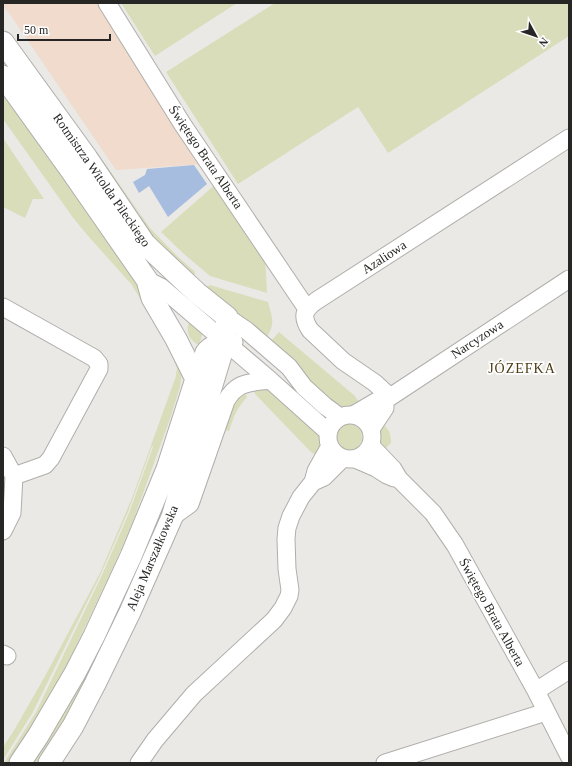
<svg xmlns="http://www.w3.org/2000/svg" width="572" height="766" font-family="'Times New Roman',serif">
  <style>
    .commercial { fill: #f0dbcd }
    .green { fill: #d9ddba }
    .water { fill: #a7bddf }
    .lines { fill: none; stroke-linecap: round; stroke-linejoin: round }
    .minor-casing { stroke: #b0aeab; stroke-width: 19 }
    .major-casing { stroke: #b0aeab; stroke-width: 23 }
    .minor { stroke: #fff; stroke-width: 17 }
    .major { stroke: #fff; stroke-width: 21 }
    .labels { text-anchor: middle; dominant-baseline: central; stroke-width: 3.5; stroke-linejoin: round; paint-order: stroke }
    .street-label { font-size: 13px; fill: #262624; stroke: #fff }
    .neighbourhood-label { font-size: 14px; letter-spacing: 1px; fill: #4a3c14; stroke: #fff }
  </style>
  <rect width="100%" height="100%" fill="#ebe9e6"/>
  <path class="commercial" d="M 3,3 L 99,3 L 204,164 L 116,170 L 11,16 L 3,6 Z"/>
  <path class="green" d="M 121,3 L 237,3 L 155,56 Z
    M 275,3 L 569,3 L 569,36 L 388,153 L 358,107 L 238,184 L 166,72 Z
    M 3,86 L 127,265 L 165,333 L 161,335 L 132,285 L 89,237 L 74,219 L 3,119 Z
    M 3,138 L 44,199 L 33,199 L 25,218 L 3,207 Z
    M 103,161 L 150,228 L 176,255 L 195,272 L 194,281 L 160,250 L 145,226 L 140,215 L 103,163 Z
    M 217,183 L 265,254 L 267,293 L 210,276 L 184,254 L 161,232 Z
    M 210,285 L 268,302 C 272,317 276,324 266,338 L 265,339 L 206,287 Z
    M 190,320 L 203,332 L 199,345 C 188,340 185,330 190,320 Z
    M 279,332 L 355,396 L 358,401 L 363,406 C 352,408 343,411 332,406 L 271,341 Z
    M 175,348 L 182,372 L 180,387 L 170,419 L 133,521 L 113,568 L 74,650 L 49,700 L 13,763 L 4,763 L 36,712 L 102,575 L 129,513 L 153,447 L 152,446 L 128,512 L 99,578 L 33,712 L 3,760 L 3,747 L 13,732 L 44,678 L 100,573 L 132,498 L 176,376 L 177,368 L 170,351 Z
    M 253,388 L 265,389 L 274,393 L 321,437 L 322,444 L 319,458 L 310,451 L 255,394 Z
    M 244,390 L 247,397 C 236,410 234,416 229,431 L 220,429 L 225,412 Z
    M 380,421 C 388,429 391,431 391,443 L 382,452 C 377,440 376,434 380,421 Z
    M336 437a13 13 0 1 1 26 0a13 13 0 1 1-26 0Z
    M 180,450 L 163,513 L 113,631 L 43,763 L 29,763 Z"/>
  <path class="water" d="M 194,165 L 207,184 L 168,217 L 149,186 L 139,193 L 133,182 L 145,175 L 147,169 Z"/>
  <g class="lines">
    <defs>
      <path id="minor" d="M 107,3 L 183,125 L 307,309
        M 147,280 L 161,287 L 270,380 L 328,432
        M 3,307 L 94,358 L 99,364 L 99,369 L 51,458 L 45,465 L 14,476 L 12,513 L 3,531
        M 227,317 L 246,330 L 289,367 L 304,387 L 325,406 L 340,417
        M 196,379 L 204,352 C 211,342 223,341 234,342
        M 390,397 L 375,383 L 343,361 L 310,330 C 301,316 304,310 316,301 L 569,138
        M 353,415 L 377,401 L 387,399 L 569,279
        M328 437a22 22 0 1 1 44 0a22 22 0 1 1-44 0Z
        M 371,429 L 385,408 L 385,400
        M 371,446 L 393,469 L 399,479 L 433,513 L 455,545 L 536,691 L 569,756
        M 3,456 L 14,476
        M 355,459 L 376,468 L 387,475 L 394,478
        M 313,482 L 324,477 L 343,458
        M 172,517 L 190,504 L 226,401 C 237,381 250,383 270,380
        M 3,654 L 7,656
        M 536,691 L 569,670
        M 139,763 L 155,740 L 194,694 L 274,620 L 283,608 L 289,596 L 290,590 L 287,569 L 286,539 L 287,528 L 291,516 L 301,497 L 313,482 L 316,471 L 330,446
        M 385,763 L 546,712"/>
      <path id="major" d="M 3,42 L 87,158 L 145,244 L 197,293 L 227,317 L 225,342 L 172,517 L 130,612 L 95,684 L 73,726 L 49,763
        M 3,76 L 70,169 L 147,280 L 152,298 L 176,339 L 196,379 L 167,469 L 131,556 L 94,636 L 75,673 L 38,736 L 20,763"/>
    </defs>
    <use href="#minor" class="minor-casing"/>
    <use href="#major" class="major-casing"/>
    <use href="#minor" class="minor"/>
    <use href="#major" class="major"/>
  </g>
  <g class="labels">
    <g class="street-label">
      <text transform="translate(206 157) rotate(56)">Świętego Brata Alberta</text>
      <text transform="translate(102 180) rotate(55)">Rotmistrza Witolda Pileckiego</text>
      <text transform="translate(384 257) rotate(-33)">Azaliowa</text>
      <text transform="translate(477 339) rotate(-33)">Narcyzowa</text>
      <text transform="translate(152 558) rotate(-67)">Aleja Marszałkowska</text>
      <text transform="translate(492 612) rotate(61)">Świętego Brata Alberta</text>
    </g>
    <g class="neighbourhood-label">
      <text x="522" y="368">JÓZEFKA</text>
    </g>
  </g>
  <rect width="572" height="766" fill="none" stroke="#262624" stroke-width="8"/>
  <g transform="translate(536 36) rotate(130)" stroke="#ffffff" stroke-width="3" paint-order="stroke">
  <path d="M0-3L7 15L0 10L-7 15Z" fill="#262624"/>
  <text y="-6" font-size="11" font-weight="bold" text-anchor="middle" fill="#262624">N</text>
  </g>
  <path d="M18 34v6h92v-6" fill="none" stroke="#262624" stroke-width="2"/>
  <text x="24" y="34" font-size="12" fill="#262624" stroke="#ffffff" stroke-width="3" paint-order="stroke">50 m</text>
</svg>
